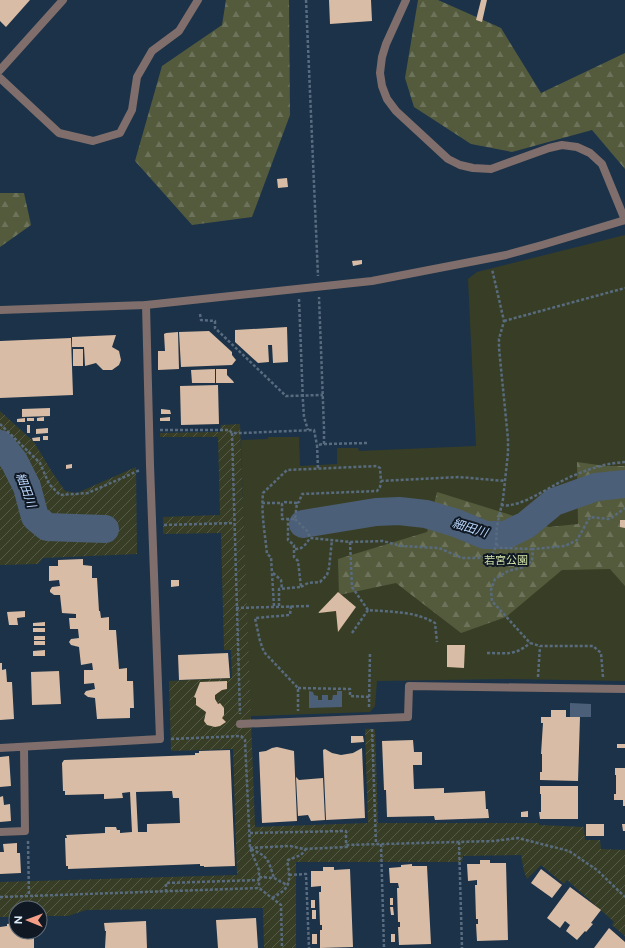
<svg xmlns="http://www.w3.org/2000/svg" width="625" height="948" font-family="Figtree,'Noto Sans JP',sans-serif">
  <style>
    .green { fill: #383e25 }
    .forest { fill: url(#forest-firs) }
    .garden { fill: url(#garden-furrows) }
    .water { fill: #4c5f78 }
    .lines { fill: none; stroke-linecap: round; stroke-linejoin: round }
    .river { stroke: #4c5f78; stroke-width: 28 }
    .building { fill: #d9bca5; fill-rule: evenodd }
    .path { stroke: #586b7f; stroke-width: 2.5; stroke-dasharray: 3 2; stroke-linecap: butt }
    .service { stroke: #7f6e6b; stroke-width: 8 }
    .minor { stroke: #7f6e6b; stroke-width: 8 }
    .tertiary { stroke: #7f6e6b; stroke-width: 8 }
    .labels { text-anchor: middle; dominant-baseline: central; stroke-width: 4; stroke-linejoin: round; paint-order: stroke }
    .park-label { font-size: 11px; fill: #d4e2a9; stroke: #101923 }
    .water-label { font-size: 12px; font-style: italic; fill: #bbd8fe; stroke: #101923 }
  </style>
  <defs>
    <pattern id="forest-firs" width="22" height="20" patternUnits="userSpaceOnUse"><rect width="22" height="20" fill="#545b3d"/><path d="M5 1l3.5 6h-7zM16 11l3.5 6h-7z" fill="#6c735a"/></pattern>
    <pattern id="garden-furrows" width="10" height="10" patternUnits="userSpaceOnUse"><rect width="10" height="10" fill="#383e25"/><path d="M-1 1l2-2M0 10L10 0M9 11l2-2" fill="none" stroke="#545a46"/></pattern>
  </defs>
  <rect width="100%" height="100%" fill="#1c3248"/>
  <path class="green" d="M 625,235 L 625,681 L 507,679 L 377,681 L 375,706 L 370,712 L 251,716 L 249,714 L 241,440 L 268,439 L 268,437 L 299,437 L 300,466 L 337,464 L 337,448 L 358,448 L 359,451 L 476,446 L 468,279 L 477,272 Z"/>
  <path class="forest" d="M 226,0 L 289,0 L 290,115 L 252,217 L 192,225 L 135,161 L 162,66 L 222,25 Z
    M 418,0 L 438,0 L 501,28 L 541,93 L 625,53 L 625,169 L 592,130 L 512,152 L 471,144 L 414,107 L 405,78 Z
    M 0,193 L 24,193 L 31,225 L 0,247 Z
    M 577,462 L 605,466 L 625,466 L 625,586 L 610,569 L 562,570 L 506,617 L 461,633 L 396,583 L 339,595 L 338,559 L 427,532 L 437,492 L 549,527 L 578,524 Z"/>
  <path class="garden" d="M 0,411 L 34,442 L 52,472 L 65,491 L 77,493 L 136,467 L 137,554 L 43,558 L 38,564 L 0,565 Z
    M 240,424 L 255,827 L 368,823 L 365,729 L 375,729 L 378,823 L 539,823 L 539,825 L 584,827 L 585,840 L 600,840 L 601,849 L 625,850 L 625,936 L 612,925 L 614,922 L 567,880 L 564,884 L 541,865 L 527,879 L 524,871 L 521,855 L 463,856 L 462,862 L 296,862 L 296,948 L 264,948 L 263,908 L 86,910 L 68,916 L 40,916 L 40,908 L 16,908 L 16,917 L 0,917 L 0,882 L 237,875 L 233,749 L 171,751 L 169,681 L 232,678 L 231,650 L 224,650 L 221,533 L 163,534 L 163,517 L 220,515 L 218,437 L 160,437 L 160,433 L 220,432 L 221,425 Z"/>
  <path class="water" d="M 309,691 L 313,692 L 314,695 L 318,696 L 318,700 L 322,700 L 322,695 L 328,695 L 328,700 L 332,700 L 333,695 L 337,695 L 337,691 L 342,691 L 342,707 L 309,708 Z
    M 570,703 L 591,704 L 591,717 L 570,717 Z"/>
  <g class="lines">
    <path class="river" d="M 0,444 L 14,461 L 27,487 L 35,517 L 47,527 L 105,529
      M 303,524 L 376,512 L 399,511 L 426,514 L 456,523 L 485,535 L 506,535 L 526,525 L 554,502 L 596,487 L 625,484"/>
  </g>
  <path class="building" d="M 0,0 L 30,0 L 6,27 L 0,21 Z
    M 329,0 L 371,0 L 372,21 L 330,24 Z
    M 481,0 L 487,0 L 482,22 L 476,20 Z
    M 287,178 L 288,187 L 278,188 L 277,179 Z
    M 362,260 L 362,264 L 353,266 L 352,261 Z
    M 287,327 L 288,362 L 273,363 L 272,345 L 268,345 L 269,362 L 258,363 L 235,342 L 235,330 Z
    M 209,331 L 232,352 L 232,355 L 236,360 L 232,365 L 181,367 L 179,332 Z
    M 178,332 L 179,369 L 158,370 L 158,351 L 165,351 L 164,334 L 166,333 Z
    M 116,335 L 112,347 L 119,351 L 121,360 L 119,365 L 112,370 L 103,370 L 96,363 L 85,366 L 84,347 L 72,347 L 72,337 Z
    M 71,338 L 73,395 L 0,398 L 0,341 Z
    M 73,349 L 83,349 L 83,366 L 73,366 Z
    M 215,369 L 215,383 L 192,383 L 191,370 Z
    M 216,369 L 227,369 L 227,375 L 233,381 L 234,383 L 216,383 Z
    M 218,385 L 219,424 L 181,425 L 180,386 Z
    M 50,408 L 50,416 L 22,417 L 22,409 Z
    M 161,409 L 170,410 L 171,414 L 161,414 Z
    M 44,417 L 44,421 L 37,421 L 37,418 Z
    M 170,417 L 170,421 L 160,421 L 160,418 Z
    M 25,418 L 25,422 L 17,422 L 17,419 Z
    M 27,418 L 34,418 L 34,421 L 27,421 Z
    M 27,425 L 30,425 L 30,433 L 27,433 Z
    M 48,428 L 48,433 L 36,434 L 36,429 Z
    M 43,436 L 48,436 L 48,440 L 43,440 Z
    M 40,437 L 40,441 L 33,441 L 32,438 Z
    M 72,464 L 72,468 L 66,469 L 66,465 Z
    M 620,520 L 625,520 L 625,528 L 620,527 Z
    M 83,559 L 83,565 L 92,566 L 92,578 L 97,578 L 99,611 L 100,611 L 101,618 L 109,617 L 109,630 L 116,630 L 119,669 L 127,668 L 127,681 L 133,681 L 134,708 L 130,708 L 130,718 L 97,719 L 95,698 L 88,697 L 84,694 L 86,691 L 95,689 L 94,683 L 84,684 L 84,670 L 93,670 L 92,663 L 81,665 L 79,647 L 71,645 L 69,642 L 71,639 L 79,638 L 78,629 L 70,629 L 69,618 L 76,618 L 76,614 L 62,613 L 60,595 L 54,595 L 50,592 L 50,590 L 52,587 L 60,586 L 59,580 L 49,581 L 49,566 L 58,566 L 58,560 Z
    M 171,580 L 179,580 L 179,586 L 171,587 Z
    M 338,592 L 356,607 L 338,632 L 336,611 L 318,613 Z
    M 25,611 L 25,617 L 17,618 L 18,625 L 9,625 L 7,612 Z
    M 45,622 L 45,626 L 33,626 L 33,623 Z
    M 33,628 L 45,628 L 45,632 L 33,632 Z
    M 34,636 L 45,636 L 45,640 L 34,640 Z
    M 34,641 L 45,641 L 45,645 L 34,645 Z
    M 447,645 L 465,645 L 464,668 L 447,667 Z
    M 45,650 L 45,656 L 33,656 L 33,651 Z
    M 228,653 L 230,678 L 179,680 L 178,655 Z
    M 0,663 L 2,663 L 2,670 L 6,669 L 7,682 L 12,682 L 14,719 L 0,720 Z
    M 59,671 L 61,704 L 32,705 L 31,672 Z
    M 227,681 L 227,689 L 222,690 L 215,695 L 215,699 L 218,704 L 220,703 L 224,708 L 224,715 L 222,718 L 226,722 L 220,726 L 215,727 L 207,725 L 204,721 L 206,712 L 196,705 L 196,698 L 194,697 L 200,682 Z
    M 551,710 L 566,710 L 566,717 L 580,717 L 578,781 L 540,780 L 540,772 L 542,772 L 542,754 L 541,754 L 543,723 L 541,723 L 541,717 L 551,717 Z
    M 351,736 L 363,736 L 364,742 L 351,743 Z
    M 413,740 L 414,752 L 422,752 L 422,765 L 413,765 L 414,789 L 444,788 L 444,793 L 485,791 L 486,809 L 488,809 L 489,818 L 435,820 L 434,816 L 387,817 L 386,790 L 384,790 L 382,741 Z
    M 617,744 L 625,744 L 625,748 L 617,748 Z
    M 277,747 L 294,751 L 297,821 L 262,823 L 259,752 L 266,751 L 272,748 Z
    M 362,748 L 365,818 L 326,820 L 323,750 L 325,749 L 332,753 L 341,755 L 353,753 Z
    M 230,750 L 235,866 L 204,867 L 204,866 L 200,866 L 200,864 L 68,869 L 68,866 L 66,866 L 65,838 L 67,838 L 66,835 L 105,833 L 105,827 L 116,827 L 117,830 L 120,830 L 120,833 L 132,832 L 130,792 L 122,793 L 123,798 L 104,799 L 104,794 L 65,795 L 65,791 L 63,791 L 62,763 L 64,760 L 195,755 L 195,753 L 199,753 L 199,751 ZM 172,791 L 173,798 L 179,798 L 180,823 L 147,824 L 147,832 L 138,832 L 136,792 Z
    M 9,756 L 11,786 L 0,787 L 0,757 Z
    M 615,768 L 625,768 L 625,806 L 623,806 L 623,800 L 614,800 L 614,794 L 616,794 L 616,775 L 615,775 Z
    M 296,777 L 299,780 L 323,778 L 325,820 L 311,821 L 308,815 L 298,816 Z
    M 540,786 L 578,786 L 578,819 L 540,819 L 539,812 L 541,812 L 541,794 L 540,794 Z
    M 3,796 L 4,805 L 10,804 L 11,821 L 0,822 L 0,797 Z
    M 528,811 L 528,817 L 521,817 L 521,812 Z
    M 586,824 L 604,824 L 604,836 L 586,836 Z
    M 622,824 L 625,824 L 625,831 L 623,831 Z
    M 17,843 L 17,853 L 20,853 L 21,873 L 0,874 L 0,852 L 4,852 L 3,844 Z
    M 480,860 L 490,860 L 490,863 L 506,863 L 508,940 L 477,941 L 476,924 L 478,924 L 478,919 L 476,919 L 475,885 L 477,885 L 477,880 L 468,881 L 467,864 L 480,864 Z
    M 412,864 L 412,866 L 427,866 L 431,944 L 399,945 L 398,927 L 400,927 L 400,922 L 398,922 L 397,888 L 399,888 L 398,883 L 390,883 L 389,868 L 401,867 L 401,865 Z
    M 323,867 L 334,867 L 334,870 L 350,869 L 353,947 L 320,948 L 320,930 L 322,930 L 322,925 L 320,925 L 319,892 L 321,892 L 321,886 L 311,887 L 311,871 L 323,871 Z
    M 541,869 L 562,885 L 552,898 L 531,883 Z
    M 570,887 L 601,910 L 591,923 L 593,924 L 586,932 L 585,931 L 577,940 L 566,931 L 570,925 L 565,921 L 560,928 L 547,918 Z
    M 390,898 L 393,898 L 393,905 L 390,905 Z
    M 311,900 L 315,900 L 315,908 L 311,908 Z
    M 390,907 L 393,907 L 394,915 L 391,915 Z
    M 312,910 L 316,910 L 316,919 L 312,919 Z
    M 256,918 L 258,948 L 218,948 L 216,920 Z
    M 146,921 L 147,948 L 105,948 L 106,931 L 105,931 L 104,923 Z
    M 16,923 L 16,932 L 34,932 L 34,948 L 0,948 L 0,927 L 7,926 L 7,924 Z
    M 609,928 L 625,942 L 625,948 L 594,948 Z
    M 312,934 L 317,934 L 317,944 L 312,944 Z
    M 391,934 L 395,934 L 395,942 L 391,942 Z"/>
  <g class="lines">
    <path class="path" d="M 306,0 L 318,276
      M 299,299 L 303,402 L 304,417 L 308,430
      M 200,314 L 201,320 L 215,321 L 215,328 L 286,396 L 323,395
      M 504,321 L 625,288
      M 0,424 L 40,463 L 49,484 L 60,495 L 88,493 L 140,470
      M 160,430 L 229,430 L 232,433 L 243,433 L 314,430 L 317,445
      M 232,433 L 240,714
      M 324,444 L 368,443
      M 318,468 L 317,445 L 324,444 L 324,429 L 319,297
      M 262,503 L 281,503 L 282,504
      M 297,503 L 284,502 L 282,504 L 282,519 L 295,519 L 297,503 L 299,502 L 302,494 L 377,491 L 380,487 L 381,481
      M 501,505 C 522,509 555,482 575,475 C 591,468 608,463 625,462
      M 295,519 L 308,532 L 310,538
      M 164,525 L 234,523
      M 350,542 L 352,587 L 368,610 C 391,612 415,611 435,623 L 437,642
      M 496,544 L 501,548 L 533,549
      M 295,549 C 303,549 305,545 310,538 L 350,542 L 383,541 L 401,546 L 439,548 L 462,558 L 478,558 L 488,556 L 494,552 L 496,544 L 497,526 L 503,499 L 508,453 L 508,439 L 499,348 L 499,339 L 504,321 L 492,269
      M 273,573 L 281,580 L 282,589
      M 301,587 L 308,583 L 320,582 L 327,575 L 329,568 L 332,540
      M 274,606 L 271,557 L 267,554 C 265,533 261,514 263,493 L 287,470 L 377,466 L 380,468 L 381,481 L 459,477 L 505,481
      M 279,606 L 279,589 L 301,587 L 298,561 L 294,557 L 294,545 L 288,540 L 288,519
      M 291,606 L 290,615 L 255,618 L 260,641 L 264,652 L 298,688 L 298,711
      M 236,608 L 309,606
      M 352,633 L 368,610
      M 487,653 C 506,653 515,656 530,643
      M 538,677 L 540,646
      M 603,677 L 601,653 L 593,646 L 540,646 L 530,643 L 492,601 L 491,590 L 495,579 L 508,571 L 524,567 L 532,561 L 533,549 L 565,546 L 577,540 L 590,517 L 610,519 L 625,508
      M 298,688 L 350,689 L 350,696 L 369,697
      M 369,707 L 370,652
      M 372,729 L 376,844
      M 171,739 L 241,736 L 245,740 L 250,848 L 259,870 L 259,888
      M 250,833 L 346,831 L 346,845
      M 28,841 L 29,896
      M 459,842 L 462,948
      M 381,844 L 384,948
      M 250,848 L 290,846 L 304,849 L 347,847 L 346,845 L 494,841 L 518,838 L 569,851 L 597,870 L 625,897
      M 251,849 C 269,857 268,860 274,878
      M 289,875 L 306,874 L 309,948
      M 259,877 L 274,878 L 287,885
      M 166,892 L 166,883 L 259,880
      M 0,897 L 259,888 L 281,905 L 282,948
      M 272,898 C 284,891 290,888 289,873 C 289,868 287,865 288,860 L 301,855 L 306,849"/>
    <path class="service" d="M 0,70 L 63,0
      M 0,78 L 59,133 L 93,141 L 120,133 L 132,110 L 137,77 L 152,51 L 179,31 L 198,0"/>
    <path class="minor" d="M 406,0 L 386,44 L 382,57 L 380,73 L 382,86 L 387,99 L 396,111 L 448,159 L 460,165 L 473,168 L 491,169 L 549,148 L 562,145 L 577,147 L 590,153 L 602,164 L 625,220
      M 240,724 L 408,717 L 409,686 L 625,689
      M 0,748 L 160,739 L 150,465 L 146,305
      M 0,832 L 25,831 L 24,748"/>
    <path class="tertiary" d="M 0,310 L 146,305 L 372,281 L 506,255 L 542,245 L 625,220"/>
  </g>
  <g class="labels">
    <g class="park-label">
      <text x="506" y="560">若宮公園</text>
    </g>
    <g class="water-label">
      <text transform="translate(26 490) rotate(70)">細田川</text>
      <text transform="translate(470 528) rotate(17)">細田川</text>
    </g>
  </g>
  <g transform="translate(28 920) rotate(271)"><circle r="19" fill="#101923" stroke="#626d79"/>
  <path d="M0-3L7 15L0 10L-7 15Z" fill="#f49e88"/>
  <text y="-6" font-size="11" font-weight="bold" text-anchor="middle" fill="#deecfa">N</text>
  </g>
</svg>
